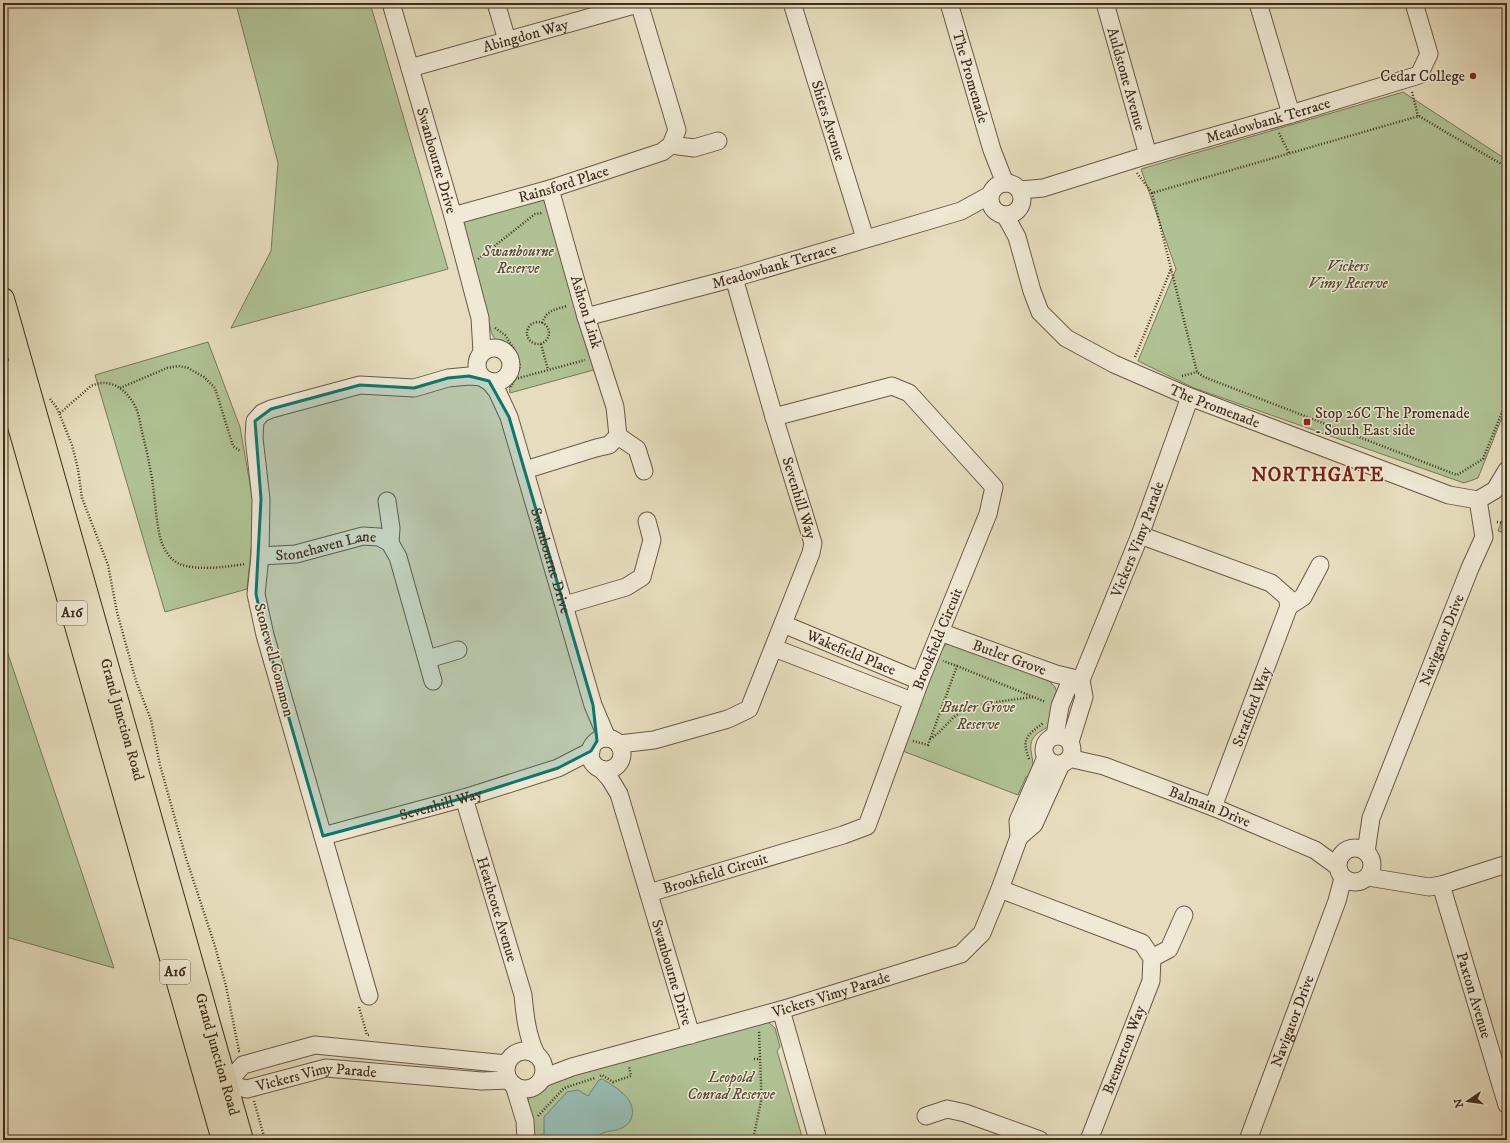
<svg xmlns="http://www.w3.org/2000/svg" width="1510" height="1143" font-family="'IM FELL DW Pica',serif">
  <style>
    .green { fill: #b0c295; stroke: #78775a }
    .water { fill: #96bbb3; stroke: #748277 }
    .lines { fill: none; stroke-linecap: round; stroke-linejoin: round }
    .minor-casing { stroke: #6a5846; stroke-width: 19 }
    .highway-casing { stroke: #402c1e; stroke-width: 24 }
    .path { stroke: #402c1e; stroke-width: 2.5; stroke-dasharray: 1 2; stroke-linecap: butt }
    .minor { stroke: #efe9d5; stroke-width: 17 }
    .highway { stroke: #e6ddbe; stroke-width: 22 }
    .marked { fill: #0f766e; fill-opacity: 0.2; stroke: #0f766e; stroke-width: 3; stroke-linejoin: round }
    .poi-dot { fill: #8f2418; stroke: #efe9d5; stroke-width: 1.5 }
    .labels { text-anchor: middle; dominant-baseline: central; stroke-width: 3; stroke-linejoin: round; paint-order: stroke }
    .shield { fill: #efe9d5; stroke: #746555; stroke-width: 1 }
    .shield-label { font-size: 14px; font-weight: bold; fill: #402c1e }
    .street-label { font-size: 15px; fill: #402c1e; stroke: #efe9d5 }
    .poi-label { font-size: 15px; fill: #402c1e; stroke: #efe9d5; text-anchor: end }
    .park-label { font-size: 15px; font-style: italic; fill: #564a36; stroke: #efe9d5 }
    .district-label { font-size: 19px; font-weight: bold; letter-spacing: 1px; fill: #7a1f14; stroke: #efe9d5 }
  </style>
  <rect width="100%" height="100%" fill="#e6ddbe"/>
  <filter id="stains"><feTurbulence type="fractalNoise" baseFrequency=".005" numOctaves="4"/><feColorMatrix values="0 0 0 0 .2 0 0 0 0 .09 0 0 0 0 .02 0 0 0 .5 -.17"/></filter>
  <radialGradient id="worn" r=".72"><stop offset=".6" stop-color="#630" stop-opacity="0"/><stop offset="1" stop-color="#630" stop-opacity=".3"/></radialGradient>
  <path class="green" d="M 231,3 L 370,3 L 448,269 L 231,328 L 271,251 L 278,163 L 237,8 Z
    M 1403,92 L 1507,160 L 1507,405 L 1478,478 L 1464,483 L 1194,388 L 1138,361 L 1176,269 L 1141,169 Z
    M 540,198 L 548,202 L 597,369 L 510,393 C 510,390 509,387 509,384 C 510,371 522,365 511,350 C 505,343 496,344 492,334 L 463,235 L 463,223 L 465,220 Z
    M 208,342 L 240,427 L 255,513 L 247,589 L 165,612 L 95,375 Z
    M 1507,508 L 1507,534 L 1498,531 Z
    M 3,639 L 114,968 L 3,936 Z
    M 947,644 L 957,645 L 1049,681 L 1055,687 L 1057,693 L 1048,727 C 1020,741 1035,750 1033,773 L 1026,777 L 1018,795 L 900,750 L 943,647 Z
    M 768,1022 L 775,1028 L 780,1047 L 777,1051 L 803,1140 L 529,1140 C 526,1114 520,1099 545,1081 Z"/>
  <path class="water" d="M 602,1079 C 614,1086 636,1098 632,1116 C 631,1120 629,1124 625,1126 C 615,1134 605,1127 594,1140 L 541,1140 L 540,1135 L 544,1135 L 544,1117 L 567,1092 L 578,1090 L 588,1096 L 599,1080 Z"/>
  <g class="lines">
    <defs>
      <g id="minor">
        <path id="s1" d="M 391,3 L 453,216 L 480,318 L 482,352"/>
        <path d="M 496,3 L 507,40"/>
        <path id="s2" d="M 792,3 L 865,238"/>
        <path id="s3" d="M 949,3 L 992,150 L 1005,183"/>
        <path id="s4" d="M 1105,3 L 1148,155"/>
        <path d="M 1258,3 L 1291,114"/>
        <path id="s5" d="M 410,68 L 641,3"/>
        <path d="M 671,145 L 694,148 L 718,141"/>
        <circle cx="1006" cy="199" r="16"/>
        <path id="s6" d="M 1020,190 L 1043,188 L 1148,155 L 1291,114 L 1419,75 L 1429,54 L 1414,3"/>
        <path id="s7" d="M 1005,215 L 1017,237 L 1032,291 L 1040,312 L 1066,338 L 1114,364 L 1190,397 L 1449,495 L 1478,500"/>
        <path id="s8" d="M 453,216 L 550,189 L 662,152 L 671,145 L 677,130 L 639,3"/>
        <path id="s9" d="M 586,317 L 734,278 L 961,211 L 990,195"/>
        <circle cx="494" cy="365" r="17"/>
        <path id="s10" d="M 489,381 L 497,391 L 509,417 L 593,705 L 607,738"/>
        <path d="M 618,436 L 637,449 L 644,471"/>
        <path d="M 525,470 L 596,448 L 609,445 L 618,436 L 615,407 L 586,317 L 550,189"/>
        <path d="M 1478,500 L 1495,490 L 1507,470"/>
        <path d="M 387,501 L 391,528 L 390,543"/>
        <path d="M 1140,535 L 1271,583 L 1287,597 L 1289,606 L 1213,807"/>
        <path id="s11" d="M 260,556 L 296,554 L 363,536 L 379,537 L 390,543 L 398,557 L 433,681"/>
        <path d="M 565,605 L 626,587 L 642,577 L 652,540 L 647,521"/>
        <path d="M 1289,606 L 1303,597 L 1320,565"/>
        <path id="s12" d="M 783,624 L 920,681"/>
        <path id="s13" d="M 940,632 L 1056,674 L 1081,680"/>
        <path d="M 774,648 L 912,701"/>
        <path d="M 428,659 L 458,650"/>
        <circle cx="1058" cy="750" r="14"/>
        <path d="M 1055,736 L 1060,706 L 1068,687 L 1081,680"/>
        <circle cx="606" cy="754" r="16"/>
        <path id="s14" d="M 1070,742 L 1084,697 L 1081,680 L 1140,535 L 1190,397"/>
        <path d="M 619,744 L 654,740 L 728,719 L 749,709 L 811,553 L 813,543 L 774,417 L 734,278"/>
        <path id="s15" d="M 1069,759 L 1073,759 L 1104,766 L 1213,807 L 1315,850 L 1337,866"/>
        <path id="s16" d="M 601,769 L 610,779 L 619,794 L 691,1035"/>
        <path id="s17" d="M 464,798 L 523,995 C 525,1016 527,1035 536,1054"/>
        <path id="s18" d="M 323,836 L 464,798 L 558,768 L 591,751"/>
        <path d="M 1019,837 L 1034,824 L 1061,764"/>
        <circle cx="1355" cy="865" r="17"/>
        <path id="s19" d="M 1366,852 L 1371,818 L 1470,568 L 1484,537 L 1478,500"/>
        <path d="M 1368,877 L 1429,887 L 1441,885 L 1507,864"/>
        <path id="s20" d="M 1441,885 L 1507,1105"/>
        <path d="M 1000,889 L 1142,943 L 1152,958 L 1151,981 L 1089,1140"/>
        <path id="s21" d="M 649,893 L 843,835 L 867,826 L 920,681 L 988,514 L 994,487 L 909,393 L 892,386 L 774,417"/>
        <path d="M 1152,958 L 1169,949 L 1184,915"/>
        <path d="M 369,996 L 265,635 L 256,594 L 260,556 L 261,499 L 254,438 L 255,421 L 262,413 L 271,409 L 360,385 L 414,388 L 448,378 L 469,376 L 482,377"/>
        <path d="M 781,1010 L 818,1140"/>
        <circle cx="525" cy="1070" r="19"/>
        <path id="s22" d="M 507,1064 L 315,1045 L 243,1065 L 226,1084 L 247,1089 L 326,1068 L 482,1081 L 509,1080"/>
        <path id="s23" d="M 543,1078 L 572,1067 L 781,1010 L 961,954 L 982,933 L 1000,889 L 1019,837 L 1018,821 L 1046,757"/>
        <path d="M 514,1085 L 525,1121 L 526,1140"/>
        <path d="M 926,1116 L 947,1109 L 965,1113 L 1040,1140"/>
        <path id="s24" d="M 1248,1140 L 1337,901 L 1343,878"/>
      </g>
      <g id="highway">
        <path id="s25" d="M 3,299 L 242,1140"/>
        <path d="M 3,370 L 223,1140"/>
      </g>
    </defs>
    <use href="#minor" class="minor-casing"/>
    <use href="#highway" class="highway-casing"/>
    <path class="path" d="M 1412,92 L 1418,116
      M 1279,133 L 1289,153
      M 1137,173 L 1152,193 L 1419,116 L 1449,134 L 1507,167
      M 1152,193 L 1197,372 L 1204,377 L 1457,475 L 1483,459 L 1507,400
      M 478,259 L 535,214 L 542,213
      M527 333a11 11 0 1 1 22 0a11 11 0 1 1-22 0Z
      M 542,323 C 548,309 554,310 567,306
      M 495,328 L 505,335 L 514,349 L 520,366 L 511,387
      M 541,344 L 548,370
      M 1135,357 L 1171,269
      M 1182,376 L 1197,372
      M 515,379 L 585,360
      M 120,388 L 167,368 L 178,366 L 188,368 L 204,377 L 215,388 L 233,446 L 240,451
      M 50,399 L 57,408 L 72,445 L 78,469 L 82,498 L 108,565 L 117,612 L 136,681 L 151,720 L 160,765 L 186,858 L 214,943 L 226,986 L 239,1051 L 240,1051
      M 60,413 L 91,386 C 110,377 126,389 135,406 C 139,413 140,424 142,432 C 145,444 148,456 150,468 C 155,491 155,515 160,537 C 162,545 166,553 172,559 C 186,573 226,567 245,564
      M 1497,522 L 1507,524
      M 957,666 L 1046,702
      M 930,739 C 941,733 948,721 958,714 C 974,703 1013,700 1033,697
      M 913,741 L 928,745 L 957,666 L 943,661
      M 1029,759 C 1021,738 1027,736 1043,723
      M 359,1007 L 367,1035 L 369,1035
      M 754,1059 L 760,1059
      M 600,1076 L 602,1075 L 613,1082 L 631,1076 L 629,1066
      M 254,1101 L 265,1140
      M 538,1116 L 564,1088 L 595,1078
      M 753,1140 L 761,1101 L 761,1083 L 759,1031"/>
    <use href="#minor" class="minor"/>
    <use href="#highway" class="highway"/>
  </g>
  <path class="marked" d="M 469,376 L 489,381 L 509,417 L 593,705 L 597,741 L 591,751 L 558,768 L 464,798 L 323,836 L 265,635 L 256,594 L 261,499 L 255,421 L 271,409 L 360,385 L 414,388 L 448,378 Z"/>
  <g class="poi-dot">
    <circle cx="1473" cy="76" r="4"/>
    <rect x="1303" y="418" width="8" height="8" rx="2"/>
  </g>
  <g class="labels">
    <g class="shield">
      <rect x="57" y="601" width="30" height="24" rx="3"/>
      <rect x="160" y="960" width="30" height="24" rx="3"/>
    </g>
    <g class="shield-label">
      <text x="72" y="613">A16</text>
      <text x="175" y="972">A16</text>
    </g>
    <g class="street-label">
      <text stroke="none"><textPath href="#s5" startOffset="120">Abingdon Way</textPath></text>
      <text stroke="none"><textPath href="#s3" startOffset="77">The Promenade</textPath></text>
      <text stroke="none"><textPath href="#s4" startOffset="79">Auldstone Avenue</textPath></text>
      <text stroke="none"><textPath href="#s6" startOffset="258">Meadowbank Terrace</textPath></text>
      <text stroke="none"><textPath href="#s2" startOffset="123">Shiers Avenue</textPath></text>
      <text stroke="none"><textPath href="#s1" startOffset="164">Swanbourne Drive</textPath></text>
      <text stroke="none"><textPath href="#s8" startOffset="115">Rainsford Place</textPath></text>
      <text stroke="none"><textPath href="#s9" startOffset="195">Meadowbank Terrace</textPath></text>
      <text transform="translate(586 312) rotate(73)">Ashton Link</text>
      <text stroke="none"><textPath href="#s7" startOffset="304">The Promenade</textPath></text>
      <text transform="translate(799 498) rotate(73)">Sevenhill Way</text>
      <text stroke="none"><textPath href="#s14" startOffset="216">Vickers Vimy Parade</textPath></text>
      <text stroke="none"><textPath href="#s11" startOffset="67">Stonehaven Lane</textPath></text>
      <text stroke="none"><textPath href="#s10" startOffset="191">Swanbourne Drive</textPath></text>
      <text stroke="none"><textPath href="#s21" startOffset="428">Brookfield Circuit</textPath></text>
      <text stroke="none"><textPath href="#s19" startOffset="226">Navigator Drive</textPath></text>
      <text stroke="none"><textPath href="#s12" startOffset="74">Wakefield Place</textPath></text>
      <text stroke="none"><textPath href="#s13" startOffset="74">Butler Grove</textPath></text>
      <text transform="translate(274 660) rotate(75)">Stonewell Common</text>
      <text transform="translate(1252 707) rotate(-69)">Stratford Way</text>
      <text stroke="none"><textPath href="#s25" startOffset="437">Grand Junction Road</textPath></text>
      <text stroke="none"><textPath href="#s18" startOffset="122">Sevenhill Way</textPath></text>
      <text stroke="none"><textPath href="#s15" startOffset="149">Balmain Drive</textPath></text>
      <text stroke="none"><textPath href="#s21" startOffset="69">Brookfield Circuit</textPath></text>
      <text stroke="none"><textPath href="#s17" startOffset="116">Heathcote Avenue</textPath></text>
      <text stroke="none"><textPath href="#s16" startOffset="217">Swanbourne Drive</textPath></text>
      <text stroke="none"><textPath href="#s23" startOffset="300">Vickers Vimy Parade</textPath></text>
      <text stroke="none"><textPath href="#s20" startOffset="115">Paxton Avenue</textPath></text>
      <text stroke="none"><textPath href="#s24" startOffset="127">Navigator Drive</textPath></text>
      <text transform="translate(1124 1050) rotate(-69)">Bremerton Way</text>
      <text stroke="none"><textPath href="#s25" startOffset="785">Grand Junction Road</textPath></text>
      <text stroke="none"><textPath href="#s22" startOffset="386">Vickers Vimy Parade</textPath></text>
    </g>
    <g class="poi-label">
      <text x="1465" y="76">Cedar College</text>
      <text x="1315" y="413" text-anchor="start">Stop 26C The Promenade<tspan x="1315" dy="17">- South East side</tspan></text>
    </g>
    <g class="park-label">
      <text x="518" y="251">Swanbourne<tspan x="518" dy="17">Reserve</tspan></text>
      <text x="1348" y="266">Vickers<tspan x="1348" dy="17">Vimy Reserve</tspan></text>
      <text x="978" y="707">Butler Grove<tspan x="978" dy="17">Reserve</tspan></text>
      <text x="731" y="1077">Leopold<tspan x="731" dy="17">Conrad Reserve</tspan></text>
    </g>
    <g class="district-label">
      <text x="1318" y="475">NORTHGATE</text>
    </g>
  </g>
  <rect width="1510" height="1143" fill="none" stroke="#e6ddbe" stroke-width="16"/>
  <rect x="4" y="4" width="1502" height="1135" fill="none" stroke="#402c1e" stroke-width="2"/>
  <rect x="8" y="8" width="1494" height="1127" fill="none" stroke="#402c1e"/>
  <g transform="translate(1468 1101) rotate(257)" stroke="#efe9d5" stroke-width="3" paint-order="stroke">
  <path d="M0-3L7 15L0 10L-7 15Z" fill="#402c1e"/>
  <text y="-6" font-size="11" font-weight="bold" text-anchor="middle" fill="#402c1e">N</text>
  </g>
  <rect width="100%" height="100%" filter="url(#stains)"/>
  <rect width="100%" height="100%" fill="url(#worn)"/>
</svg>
